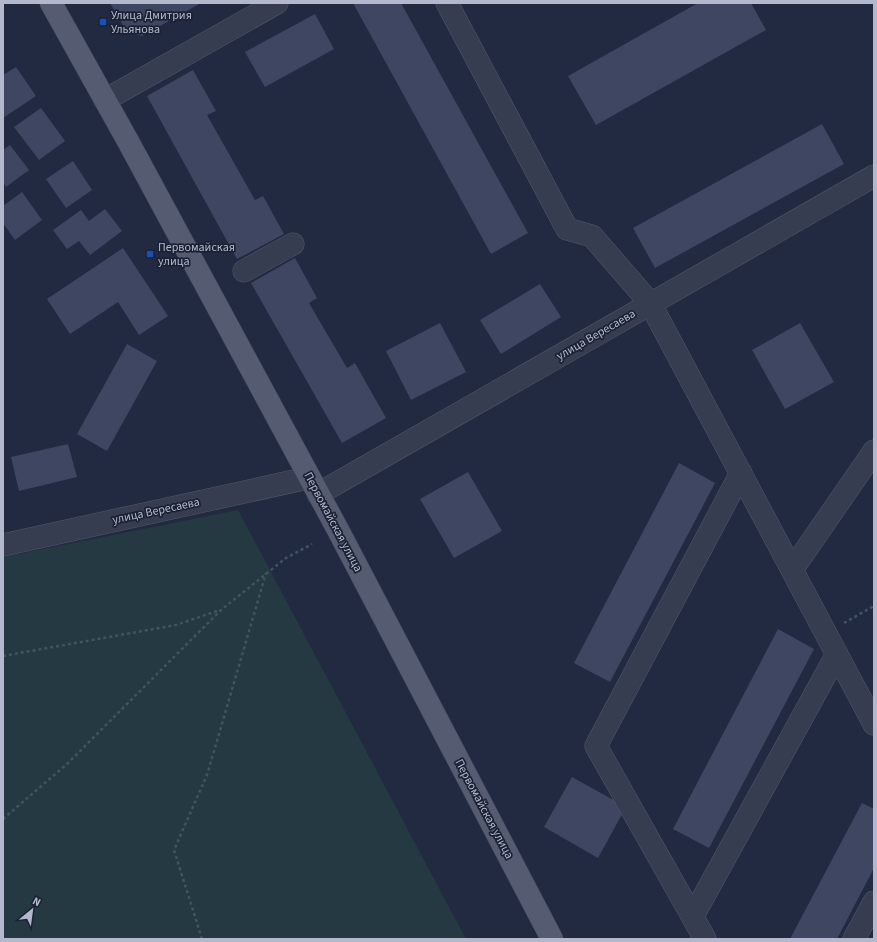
<svg xmlns="http://www.w3.org/2000/svg" width="877" height="942" font-family="'Source Sans 3',sans-serif">
  <style>
    .green { fill: #243942 }
    .building { fill: #3e4662 }
    .lines { fill: none; stroke-linecap: round; stroke-linejoin: round }
    .minor-casing { stroke: #52586c; stroke-width: 23 }
    .major-casing { stroke: #40465a; stroke-width: 23 }
    .path { stroke: #40555c; stroke-width: 2.5; stroke-dasharray: 3 3; stroke-linecap: butt }
    .minor { stroke: #373d51; stroke-width: 22 }
    .major { stroke: #555b71; stroke-width: 22 }
    .transit-dot { fill: #1a4fb4; stroke: #1c2236; stroke-width: 1.5 }
    .labels { text-anchor: middle; dominant-baseline: central; stroke-width: 3.5; stroke-linejoin: round; paint-order: stroke }
    .poi-label { font-size: 12px; fill: #b3b8cc; stroke: #1c2236; text-anchor: start }
    .street-label { font-size: 12px; fill: #b3b8cc; stroke: #1c2236 }
  </style>
  <rect width="100%" height="100%" fill="#222a42"/>
  <path class="green" d="M 238,510 L 466,939 L 3,939 L 3,557 Z"/>
  <path class="building" d="M 110,3 L 201,3 L 142,36 L 127,32 Z
    M 353,3 L 401,3 L 528,233 L 491,254 Z
    M 698,3 L 751,3 L 766,30 L 596,125 L 568,76 Z
    M 315,14 L 334,49 L 265,87 L 245,52 Z
    M 16,67 L 36,96 L 3,118 L 3,75 Z
    M 193,70 L 216,111 L 207,115 L 255,200 L 263,196 L 284,234 L 237,259 L 147,96 Z
    M 41,108 L 65,141 L 39,160 L 14,127 Z
    M 822,124 L 844,164 L 655,268 L 633,228 Z
    M 10,145 L 29,170 L 6,187 L 3,182 L 3,150 Z
    M 73,161 L 92,190 L 66,208 L 46,179 Z
    M 22,192 L 42,220 L 15,240 L 3,223 L 3,206 Z
    M 105,209 L 122,231 L 90,255 L 79,241 L 67,249 L 53,230 L 81,210 L 89,221 Z
    M 123,248 L 168,316 L 139,335 L 118,302 L 70,334 L 47,299 Z
    M 295,258 L 317,298 L 309,303 L 347,368 L 355,363 L 386,418 L 342,443 L 251,283 Z
    M 540,284 L 561,317 L 501,354 L 480,320 Z
    M 440,323 L 466,372 L 411,400 L 386,351 Z
    M 800,323 L 834,382 L 785,409 L 752,350 Z
    M 127,344 L 157,361 L 107,451 L 77,434 Z
    M 68,444 L 77,477 L 19,491 L 11,457 Z
    M 679,463 L 715,483 L 610,682 L 574,663 Z
    M 468,472 L 502,531 L 454,558 L 420,499 Z
    M 778,629 L 814,649 L 709,848 L 673,829 Z
    M 572,777 L 626,807 L 598,858 L 544,827 Z
    M 862,803 L 874,809 L 874,868 L 837,939 L 790,939 Z"/>
  <g class="lines">
    <defs>
      <path id="minor" d="M 447,3 L 567,229 L 592,236 L 650,303 L 874,724
        M 105,100 L 277,3
        M 244,271 L 293,244
        M 318,494 L 874,176
        M 3,545 L 308,478
        M 792,570 L 874,451
        M 693,916 L 837,654
        M 705,939 L 596,746 L 741,473
        M 854,939 L 874,902"/>
      <path id="major" d="M 51,3 L 129,143 L 338,530 L 552,939"/>
    </defs>
    <use href="#minor" class="minor-casing"/>
    <use href="#major" class="major-casing"/>
    <path class="path" d="M 844,623 L 874,606
      M 3,656 L 176,625 L 220,610
      M 3,819 L 67,764 L 221,610 L 286,558 L 312,544
      M 202,939 L 174,850 L 207,775 L 266,573"/>
    <use href="#minor" class="minor"/>
    <use href="#major" class="major"/>
  </g>
  <g class="transit-dot">
    <rect x="99" y="18" width="8" height="8" rx="2"/>
    <rect x="146" y="250" width="8" height="8" rx="2"/>
  </g>
  <g class="labels">
    <g class="poi-label">
      <text x="111" y="15">Улица Дмитрия<tspan x="111" dy="14">Ульянова</tspan></text>
      <text x="158" y="247">Первомайская<tspan x="158" dy="14">улица</tspan></text>
    </g>
    <g class="street-label">
      <text transform="translate(596 335) rotate(-30)">улица Вересаева</text>
      <text transform="translate(156 511) rotate(-12)">улица Вересаева</text>
      <text transform="translate(333 522) rotate(62)">Первомайская улица</text>
      <text transform="translate(484 809) rotate(62)">Первомайская улица</text>
    </g>
  </g>
  <rect width="877" height="942" fill="none" stroke="#b3b8cc" stroke-width="8"/>
  <g transform="translate(32 910) rotate(29)" stroke="#1c2236" stroke-width="3" paint-order="stroke">
  <path d="M0-3L7 15L0 10L-7 15Z" fill="#b3b8cc"/>
  <text y="-6" font-size="11" font-weight="bold" text-anchor="middle" fill="#b3b8cc">N</text>
  </g>
</svg>
